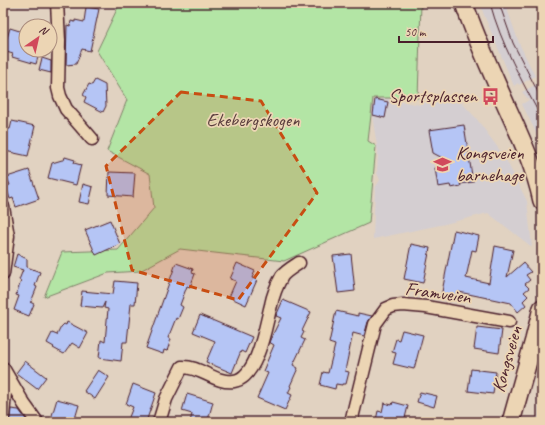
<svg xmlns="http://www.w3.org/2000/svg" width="545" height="425" font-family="Caveat,sans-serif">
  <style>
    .built { fill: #d4ced1 }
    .green { fill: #b3e5a5; stroke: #7e8268 }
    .building { fill: #b5c5f5; stroke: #4a1f2b }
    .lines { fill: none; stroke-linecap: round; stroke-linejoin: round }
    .minor-casing { stroke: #4a1f2b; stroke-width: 15 }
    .secondary-casing { stroke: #4a1f2b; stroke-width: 20 }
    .minor { stroke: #ecd5b4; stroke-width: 12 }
    .secondary { stroke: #ecd5b4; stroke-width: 17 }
    .tram { stroke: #4a1f2b; stroke-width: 1 }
    .marked { fill: #c84d12; fill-opacity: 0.2; stroke: #c84d12; stroke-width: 3; stroke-dasharray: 8 5; stroke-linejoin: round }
    .labels { text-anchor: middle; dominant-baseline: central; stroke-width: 3.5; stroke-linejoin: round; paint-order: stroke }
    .poi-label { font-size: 19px; fill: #4a1f2b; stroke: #ecd5b4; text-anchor: end }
    .park-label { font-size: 19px; fill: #5a3d3d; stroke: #ecd5b4 }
    .street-label { font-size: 19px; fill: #4a1f2b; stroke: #ecd5b4 }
  </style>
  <rect width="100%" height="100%" fill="#e1d2c1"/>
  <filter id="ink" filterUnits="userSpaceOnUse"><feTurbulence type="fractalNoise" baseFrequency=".025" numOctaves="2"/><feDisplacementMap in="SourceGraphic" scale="8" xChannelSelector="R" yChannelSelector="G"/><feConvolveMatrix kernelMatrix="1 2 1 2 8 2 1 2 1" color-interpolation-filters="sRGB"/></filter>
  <g filter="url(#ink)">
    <path class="built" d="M 480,3 L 505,3 L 519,43 L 535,76 L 519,85 L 518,83 L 514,86 L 484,15 Z
      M 537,84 L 542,94 L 542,145 L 522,104 L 529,100 L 522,92 Z
      M 424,96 L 462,103 L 476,118 L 504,156 L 527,201 L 532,247 L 488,213 L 445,224 L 373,239 L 375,188 L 380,180 L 377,173 L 378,152 L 372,115 L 374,99 L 387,99 L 420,105 Z"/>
    <path class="green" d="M 120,3 L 421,3 L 418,98 L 373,98 L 368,141 L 376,146 L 369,223 L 284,261 L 180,249 L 140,271 L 108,273 L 44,297 L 62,252 L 118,250 L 154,208 L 150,174 L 107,151 L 127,100 L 97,51 Z"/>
    <path class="building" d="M 86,7 L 99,9 L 90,51 L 82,49 L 76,64 L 66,65 L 67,25 L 70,26 L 71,21 L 75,22 L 75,20 L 84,22 Z
      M 10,28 L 26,33 L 26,50 L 40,50 L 36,64 L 12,57 L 13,54 L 3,51 L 3,37 L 7,38 Z
      M 42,58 L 51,61 L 51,73 L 39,70 Z
      M 95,80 L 105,85 L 106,106 L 103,112 L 84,102 L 86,97 L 83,95 L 89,84 L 92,85 Z
      M 375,99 L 388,102 L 385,118 L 373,115 Z
      M 12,121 L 35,126 L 28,156 L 5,151 L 7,144 L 4,143 L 7,129 L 10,129 Z
      M 464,125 L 473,182 L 460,184 L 461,186 L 451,188 L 450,185 L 438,187 L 435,168 L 452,163 L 433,153 L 429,130 Z
      M 65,157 L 75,160 L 74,163 L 81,165 L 76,185 L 48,178 L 52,163 L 62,160 L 64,160 Z
      M 29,170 L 39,199 L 16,207 L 13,198 L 10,199 L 6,186 L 10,185 L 7,177 Z
      M 109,172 L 135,173 L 133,197 L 108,195 Z
      M 83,184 L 93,187 L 89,204 L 79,202 Z
      M 110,220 L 120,244 L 96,255 L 85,230 Z
      M 454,230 L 479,236 L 476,251 L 472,250 L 466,278 L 489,283 L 495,246 L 513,250 L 507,277 L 523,263 L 531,272 L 526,275 L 530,280 L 525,284 L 529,288 L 524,292 L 528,296 L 523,301 L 526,305 L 518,312 L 511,303 L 459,292 L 457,300 L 441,297 Z
      M 411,244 L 430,248 L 423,283 L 404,279 Z
      M 17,254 L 27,259 L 27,267 L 40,272 L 35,286 L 37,287 L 31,302 L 30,302 L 34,304 L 29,316 L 14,310 L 19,296 L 16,295 L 21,281 L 19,280 L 23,270 L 13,267 Z
      M 351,254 L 355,291 L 338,293 L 333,256 Z
      M 176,263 L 193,269 L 192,273 L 195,274 L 190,287 L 187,286 L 180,305 L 183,307 L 178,319 L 176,318 L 168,338 L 171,339 L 167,351 L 164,350 L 163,354 L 146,348 Z
      M 237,263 L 255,271 L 252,278 L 257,280 L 246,305 L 229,297 L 236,281 L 230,279 Z
      M 115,281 L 137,283 L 135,304 L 131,304 L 127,342 L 123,342 L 121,361 L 99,358 L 101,340 L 105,342 L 108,309 L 104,308 L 105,302 L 102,308 L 80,306 L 82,291 L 113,294 Z
      M 283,300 L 311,312 L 302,331 L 304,332 L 301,338 L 305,340 L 293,365 L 298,368 L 290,386 L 291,387 L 288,393 L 292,395 L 285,410 L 257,398 L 268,373 L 263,371 L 274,345 L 269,342 L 281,318 L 276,316 Z
      M 336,311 L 358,316 L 358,313 L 372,316 L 368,322 L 364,336 L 353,333 L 346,366 L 345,371 L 349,372 L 346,384 L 342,384 L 342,385 L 336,384 L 335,389 L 320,385 L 323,372 L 328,373 L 335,345 L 329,343 Z
      M 200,315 L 252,337 L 245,353 L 241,351 L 232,373 L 206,362 L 215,341 L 193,332 Z
      M 67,322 L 88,333 L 80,348 L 72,343 L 64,354 L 53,348 L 54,347 L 47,343 L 52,333 L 57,335 L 61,327 L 64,324 L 66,325 Z
      M 477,327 L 502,330 L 499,353 L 474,349 Z
      M 402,330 L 423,335 L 414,369 L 393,364 L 396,353 L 392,352 L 396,339 L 399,340 Z
      M 25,361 L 46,377 L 37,389 L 16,373 Z
      M 471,369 L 496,372 L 493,394 L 468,391 Z
      M 98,370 L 109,377 L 95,399 L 84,391 Z
      M 133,384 L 156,393 L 146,422 L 127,422 L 133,407 L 126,404 Z
      M 420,392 L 437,396 L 434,407 L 417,402 Z
      M 187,394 L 213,402 L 208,420 L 206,419 L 205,422 L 190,422 L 192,414 L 182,411 Z
      M 57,399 L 79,405 L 74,422 L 50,422 Z
      M 393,402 L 408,406 L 405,418 L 408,419 L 408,422 L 379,422 L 379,421 L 376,420 L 378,411 L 382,412 L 384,403 L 392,405 Z
      M 11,409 L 19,410 L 28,422 L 8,422 L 10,418 Z"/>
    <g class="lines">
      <defs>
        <path id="minor" d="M 57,3 L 59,41 L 58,88 L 60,96 L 66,109 L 92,139
          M 3,207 L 8,236 L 3,274
          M 3,368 L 24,404 L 37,422
          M 3,371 L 5,392 L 3,417
          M 159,422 L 166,399 L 182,367 C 200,366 216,384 234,381 C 258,378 266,323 271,305 C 273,295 277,285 282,276 C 286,271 293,267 299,263
          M 351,422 L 375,324 L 386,309 L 393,306 L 403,305 L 426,307 L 509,322"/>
        <path id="secondary" d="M 464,3 C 476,39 492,73 507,107 C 521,138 535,168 542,201
          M 511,422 L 534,340 L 542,308"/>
      </defs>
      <use href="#minor" class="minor-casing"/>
      <use href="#secondary" class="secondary-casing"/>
      <use href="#minor" class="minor"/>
      <use href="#secondary" class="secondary"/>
      <path class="tram" d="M 490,3 C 501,44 522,81 542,119
        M 499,3 L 513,43 L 542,100"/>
    </g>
  </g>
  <path class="marked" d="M 181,92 L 261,101 L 317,193 L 238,300 L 132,270 L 106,166 Z"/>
  <defs>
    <symbol id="bus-bare" viewBox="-9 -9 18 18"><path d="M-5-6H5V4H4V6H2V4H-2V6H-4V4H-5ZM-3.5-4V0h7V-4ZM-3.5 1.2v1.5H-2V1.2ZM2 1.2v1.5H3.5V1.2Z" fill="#d1495b" stroke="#ecd5b4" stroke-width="2.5" paint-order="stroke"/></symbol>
    <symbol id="school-bare" viewBox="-9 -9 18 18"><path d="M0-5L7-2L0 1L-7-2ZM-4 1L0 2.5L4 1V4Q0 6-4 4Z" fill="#d1495b" stroke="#ecd5b4" stroke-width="2.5" paint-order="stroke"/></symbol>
  </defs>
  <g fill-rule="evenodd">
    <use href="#bus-bare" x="478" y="84" width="25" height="25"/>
    <use href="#school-bare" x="430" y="152" width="25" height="25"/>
  </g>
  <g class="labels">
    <g class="poi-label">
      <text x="477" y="96">Sportsplassen</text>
      <text x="456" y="153" text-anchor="start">Kongsveien<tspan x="456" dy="22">barnehage</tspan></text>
    </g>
    <g class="park-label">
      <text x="253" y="120">Ekebergskogen</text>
    </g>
    <g class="street-label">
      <text transform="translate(438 293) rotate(8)">Framveien</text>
      <text transform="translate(507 359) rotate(-74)">Kongsveien</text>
    </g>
  </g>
  <rect width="545" height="425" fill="none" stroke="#ecd5b4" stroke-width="16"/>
  <rect x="8" y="8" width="529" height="409" fill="none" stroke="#4a1f2b" stroke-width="1.5" filter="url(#ink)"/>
  <g transform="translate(38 38) rotate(34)"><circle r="19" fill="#ecd5b4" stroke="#ab8c7d"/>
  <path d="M0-3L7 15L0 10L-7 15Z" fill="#d1495b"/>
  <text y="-6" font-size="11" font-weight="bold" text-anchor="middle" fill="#4a1f2b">N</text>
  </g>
  <path d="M399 36v6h94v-6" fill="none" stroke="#4a1f2b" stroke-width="2"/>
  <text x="405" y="36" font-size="12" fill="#4a1f2b" stroke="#ecd5b4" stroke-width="3" paint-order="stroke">50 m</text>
</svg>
